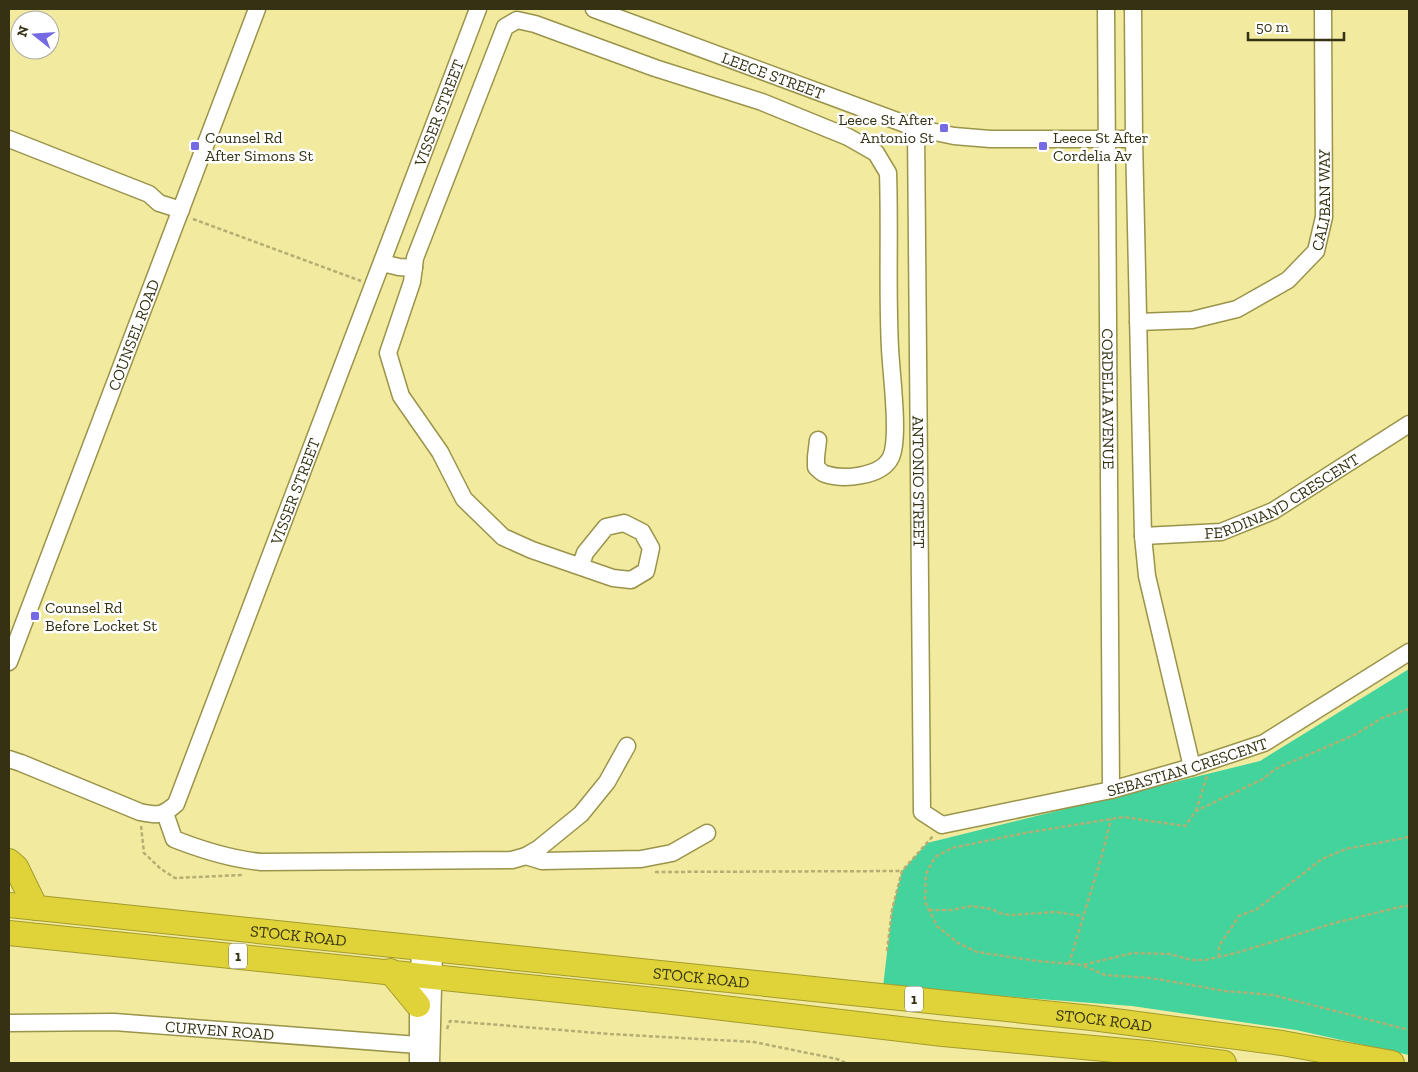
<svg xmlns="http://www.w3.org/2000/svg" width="1418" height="1072" font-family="'Zilla Slab',serif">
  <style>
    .forest { fill: #43d39d }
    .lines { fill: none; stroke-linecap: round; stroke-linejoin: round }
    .minor-casing { stroke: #9a944b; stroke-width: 19 }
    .highway-casing { stroke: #a49b2c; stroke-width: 26 }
    .path { stroke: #b4ae72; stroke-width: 2.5; stroke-dasharray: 4 2.5; stroke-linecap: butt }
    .minor { stroke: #fff; stroke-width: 16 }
    .highway { stroke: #e0d339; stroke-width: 24 }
    .poi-dot { fill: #7569e4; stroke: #fff; stroke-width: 2 }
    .labels { text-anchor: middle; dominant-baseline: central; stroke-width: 5; stroke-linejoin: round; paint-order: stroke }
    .shield { fill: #fff; stroke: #72705a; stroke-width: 1 }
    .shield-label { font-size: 15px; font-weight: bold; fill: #353214 }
    .street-label { font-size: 16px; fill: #353214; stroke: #fff }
    .poi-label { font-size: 16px; fill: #353214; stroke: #fff; text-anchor: start }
  </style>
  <rect width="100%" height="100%" fill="#f1ea9f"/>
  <path class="forest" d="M 1409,669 L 1409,1055 L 1296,1030 L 1132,1006 L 883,987 L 892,910 L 902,871 L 927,843 L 1260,761 Z"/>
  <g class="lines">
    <defs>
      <g id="minor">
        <path id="s1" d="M 594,9 L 916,128 L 954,136 L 990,139 L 1134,139"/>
        <path id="s2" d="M 1106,9 L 1111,790"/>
        <path d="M 1133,9 L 1134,139 L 1143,536 L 1147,576 L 1192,767"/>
        <path id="s3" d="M 916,128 L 922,812 L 942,825 L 1111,790 L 1192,767 L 1264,743 L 1409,652"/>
        <path d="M 9,139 L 149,194 L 159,203 L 181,210"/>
        <path d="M 382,263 L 399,267 L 414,268"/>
        <path id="s4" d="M 1138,322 L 1192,320 L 1237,309 L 1288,280 L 1316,251 L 1324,217 L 1323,9"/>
        <path id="s5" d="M 1143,536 L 1221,532 L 1273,511 L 1409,424"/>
        <path d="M 581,565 L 585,553 L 606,527 L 624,523 L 642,532 L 651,548 L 646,571 L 631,580 L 613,578 L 532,550 L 503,537 L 464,499 L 440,452 L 401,396 L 388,353 L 412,282 L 415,258 L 505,27 L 517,20 L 535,24 L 655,68 L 762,102 L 848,137 L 876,153 L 888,173 C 890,231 887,290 890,348 C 891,372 900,438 891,457 C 882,477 843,480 825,474 C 822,473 819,470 816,467 L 816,457 L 818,440"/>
        <path id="s6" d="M 9,662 L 257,9"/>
        <path id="s7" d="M 9,759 L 21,763 L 140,812 C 158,816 162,816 176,804 L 478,9"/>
        <path d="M 165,813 L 174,839 C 202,850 230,859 261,862 L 512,860 L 526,856 L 538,849 L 581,814 L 607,782 L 627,746"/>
        <path d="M 526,856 L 542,861 L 641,859 L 672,853 L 707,833"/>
        <path id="s8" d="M 9,1023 L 114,1022 L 431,1046"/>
        <path d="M 418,1063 L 418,1005 L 420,948"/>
        <path d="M 431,1063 L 434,949"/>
      </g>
      <g id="highway">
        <path d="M 9,861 L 16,867 L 36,908"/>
        <path id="s9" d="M 9,905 L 1092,1018 L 1282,1043 L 1392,1063"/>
        <path d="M 9,933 L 664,1001 L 943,1034 L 1147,1053 L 1224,1063"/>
        <path d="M 390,971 L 418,1005"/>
      </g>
    </defs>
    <use href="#minor" class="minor-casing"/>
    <use href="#highway" class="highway-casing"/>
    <path class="path" d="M 193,219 L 361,281
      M 1409,709 L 1384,717 L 1354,735 L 1275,769 L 1263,779 L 1196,811 L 1185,826 L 1123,817 L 1025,833 L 952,848 L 935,857 L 926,874 L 925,902 L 937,926 L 958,943 L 977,952 L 1037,961 L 1082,965 L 1133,953 L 1170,954 L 1191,960 L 1205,960 L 1236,953 L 1338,922 L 1404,906 L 1409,906
      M 1196,811 L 1207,776
      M 141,826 L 144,853 L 161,869 L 175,878 L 242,875
      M 655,872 L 902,871
      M 929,910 L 952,910 L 971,906 L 992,909 L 999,913 L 1010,915 L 1056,912 L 1083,916
      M 887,951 L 892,910 L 902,871 L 933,836
      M 1219,957 L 1219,946 L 1239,916 L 1257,909 L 1322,859 L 1346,849 L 1409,837
      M 1069,964 L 1102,855 L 1111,819
      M 1084,966 L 1105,975 L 1151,978 L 1225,991 L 1273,995 L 1409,1030
      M 447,1029 L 450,1021 L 610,1034 L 754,1042 L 837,1059 L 846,1063
      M 875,1063 L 875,1062"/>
    <use href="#minor" class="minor"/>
    <use href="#highway" class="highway"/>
  </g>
  <g class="poi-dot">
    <rect x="939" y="123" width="10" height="10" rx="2.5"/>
    <rect x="190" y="141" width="10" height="10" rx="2.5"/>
    <rect x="1038" y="141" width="10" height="10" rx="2.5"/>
    <rect x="30" y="611" width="10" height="10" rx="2.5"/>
  </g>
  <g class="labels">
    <g class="shield">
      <rect x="229" y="943.5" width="18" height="25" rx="4"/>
      <rect x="905" y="986.5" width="18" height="25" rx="4"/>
    </g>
    <g class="shield-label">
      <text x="238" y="956">1</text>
      <text x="914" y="999">1</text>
    </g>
    <g class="street-label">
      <text stroke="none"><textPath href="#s1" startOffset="191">LEECE STREET</textPath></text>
      <text stroke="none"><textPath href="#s7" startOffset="920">VISSER STREET</textPath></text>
      <text stroke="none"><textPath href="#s4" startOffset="251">CALIBAN WAY</textPath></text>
      <text stroke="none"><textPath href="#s6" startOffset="350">COUNSEL ROAD</textPath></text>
      <text stroke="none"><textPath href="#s2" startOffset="390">CORDELIA AVENUE</textPath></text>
      <text stroke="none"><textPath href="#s3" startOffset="354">ANTONIO STREET</textPath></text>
      <text stroke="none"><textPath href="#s7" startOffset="515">VISSER STREET</textPath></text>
      <text stroke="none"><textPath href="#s5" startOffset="148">FERDINAND CRESCENT</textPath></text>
      <text stroke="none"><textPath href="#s3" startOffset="960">SEBASTIAN CRESCENT</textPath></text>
      <text stroke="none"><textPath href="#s9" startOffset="291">STOCK ROAD</textPath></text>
      <text stroke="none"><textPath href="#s9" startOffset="696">STOCK ROAD</textPath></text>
      <text stroke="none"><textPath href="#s9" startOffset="1101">STOCK ROAD</textPath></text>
      <text stroke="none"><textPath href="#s8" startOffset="211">CURVEN ROAD</textPath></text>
    </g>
    <g class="poi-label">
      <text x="934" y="119" text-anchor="end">Leece St After<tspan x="934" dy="18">Antonio St</tspan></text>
      <text x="205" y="137">Counsel Rd<tspan x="205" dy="18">After Simons St</tspan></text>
      <text x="1053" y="137">Leece St After<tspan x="1053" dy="18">Cordelia Av</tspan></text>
      <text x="45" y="607">Counsel Rd<tspan x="45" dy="18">Before Locket St</tspan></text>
    </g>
  </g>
  <rect width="1418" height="1072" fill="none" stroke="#353214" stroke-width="20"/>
  <g transform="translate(35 35) rotate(287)"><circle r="24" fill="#ffffff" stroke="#aeada1"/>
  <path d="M0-4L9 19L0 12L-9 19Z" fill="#7569e4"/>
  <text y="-8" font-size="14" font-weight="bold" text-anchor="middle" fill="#353214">N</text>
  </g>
  <path d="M1248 32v8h96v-8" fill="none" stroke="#353214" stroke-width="2.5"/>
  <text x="1256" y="32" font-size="15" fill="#353214" stroke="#ffffff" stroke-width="4" paint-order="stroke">50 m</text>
</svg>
